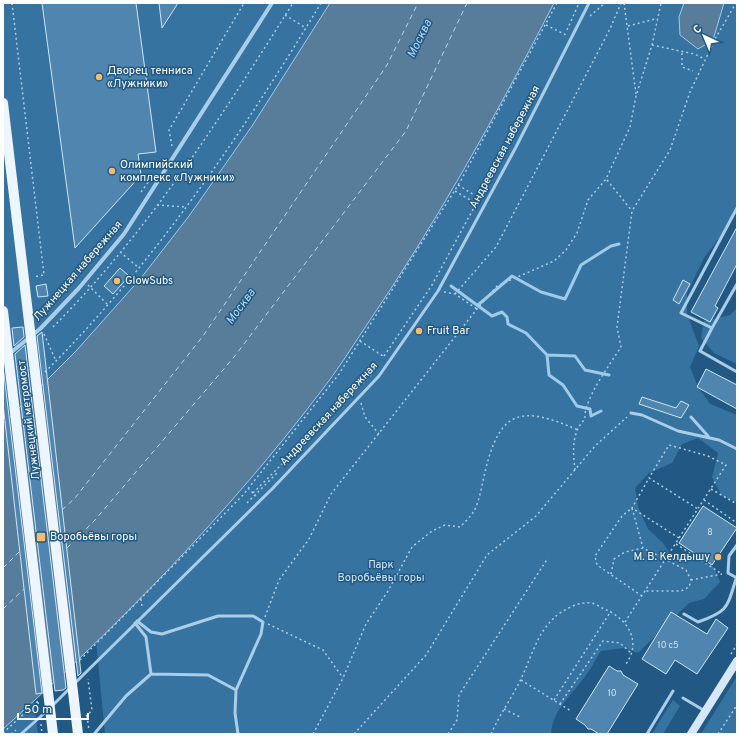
<svg xmlns="http://www.w3.org/2000/svg" width="740" height="737" font-family="Overpass,sans-serif">
  <style>
    .green { fill: #3673a1 }
    .water { fill: #577d9b; stroke: #9ecbe9 }
    .lines { fill: none; stroke-linecap: round; stroke-linejoin: round }
    .stream { stroke: #9ecbe9; stroke-width: 3 }
    .ferry { stroke: #b6d8f0; stroke-width: 1; stroke-dasharray: 5 4; stroke-linecap: butt }
    .building { fill: #4f85ae; stroke: #cee6f6 }
    .path { stroke: #aacee8; stroke-width: 1.5; stroke-dasharray: 2 3; stroke-linecap: butt }
    .service { stroke: #aacee8; stroke-width: 3 }
    .minor { stroke: #aacee8; stroke-width: 4 }
    .secondary { stroke: #d5e8f7; stroke-width: 8 }
    .primary { stroke: #edf6fe; stroke-width: 10 }
    .poi-dot { fill: #f4bc6d; stroke: #225984; stroke-width: 1.5 }
    .labels { text-anchor: middle; dominant-baseline: central; stroke-width: 3; stroke-linejoin: round; paint-order: stroke }
    .number-label { font-size: 9px; fill: #d3e0eb }
    .poi-label { font-size: 11px; fill: #fff; stroke: #225984; text-anchor: start }
    .street-label { font-size: 11px; fill: #fff; stroke: #225984 }
    .park-label { font-size: 11px; fill: #cee6f6; stroke: #225984 }
    .water-label { font-size: 12px; font-style: italic; fill: #b6d8f0; stroke: #225984 }
  </style>
  <rect width="100%" height="100%" fill="#225984"/>
  <path class="green" d="M 3,3 L 330,3 L 252,126 L 189,216 L 141,278 L 76,351 L 3,424 Z
    M 554,3 L 737,3 L 737,206 L 723,233 L 704,258 L 687,293 L 687,314 L 699,346 L 690,367 L 698,387 L 710,404 L 737,415 L 737,502 L 722,496 L 712,477 L 718,453 L 698,438 L 682,444 L 672,463 L 649,473 L 635,488 L 638,507 L 648,529 L 663,543 L 673,558 L 693,556 L 714,567 L 720,582 L 704,599 L 689,603 L 638,653 L 624,648 L 601,651 C 595,659 592,668 586,675 C 572,695 553,709 551,734 L 105,734 L 96,641 C 178,564 253,479 322,391 C 338,370 352,347 367,325 C 437,222 497,114 554,3 Z
    M 737,308 L 737,364 L 714,353 L 701,338 L 704,321 L 730,315 Z
    M 737,676 L 737,734 L 701,734 Z
    M 673,700 L 680,706 L 663,734 L 652,734 C 659,723 665,711 673,700 Z
    M 34,701 L 38,734 L 3,734 L 3,729 Z"/>
  <path class="water" d="M 330,3 L 554,3 C 496,116 435,225 364,329 C 350,350 337,371 322,390 C 228,514 118,626 3,729 L 3,424 L 76,351 L 141,278 L 189,216 L 252,126 Z
    M 684,3 L 724,3 L 713,40 L 698,49 L 680,35 L 679,17 Z"/>
  <g class="lines">
    <path class="stream" d="M 451,286 L 492,316 L 502,312 L 507,317 L 508,324 L 526,333 L 547,355 L 575,356 L 585,370 L 609,375
      M 478,305 L 512,276 L 541,292 L 565,299 L 581,265 L 611,246 L 619,244
      M 547,355 L 549,375 L 563,385 L 577,406 L 590,409 L 591,416 L 601,411"/>
    <path class="ferry" d="M 62,510 L 75,498 L 203,336 L 387,65 L 418,3
      M 67,548 L 95,520 L 234,357 L 406,131 L 467,3
      M 3,568 L 19,552
      M 3,609 L 24,589"/>
  </g>
  <path class="building" d="M 42,3 L 136,3 L 156,152 L 138,154 L 141,175 L 75,248 Z
    M 159,3 L 178,3 L 162,28 Z
    M 737,227 L 737,264 L 715,306 L 718,308 L 710,322 L 691,312 Z
    M 120,268 L 129,276 L 113,294 L 104,286 Z
    M 683,280 L 690,284 L 679,304 L 673,300 Z
    M 46,284 L 48,296 L 38,297 L 36,286 Z
    M 23,327 L 24,337 L 14,346 L 12,328 Z
    M 42,332 L 81,673 L 78,676 L 37,336 Z
    M 25,345 L 66,688 L 63,690 L 55,691 L 15,354 Z
    M 3,366 L 42,693 L 36,694 L 3,404 Z
    M 706,369 L 737,385 L 737,409 L 697,387 Z
    M 642,397 L 676,408 L 681,401 L 689,405 L 681,418 L 639,404 Z
    M 703,506 L 737,528 L 712,565 L 679,543 Z
    M 671,612 L 707,634 L 716,619 L 728,628 L 697,674 L 675,660 L 666,674 L 642,659 Z
    M 609,666 L 617,671 L 621,671 L 623,675 L 638,684 L 607,734 L 599,734 L 591,729 L 588,729 L 585,725 L 576,719 Z"/>
  <g class="lines">
    <path class="path" d="M 12,3 L 44,275 L 33,277
      M 624,3 L 636,94
      M 285,15 L 306,28
      M 590,16 L 605,3
      M 546,25 L 566,35
      M 628,26 L 655,19
      M 567,30 L 579,3
      M 652,45 L 694,54 L 705,59
      M 682,53 L 682,67 L 693,71
      M 172,146 L 169,130 L 244,3
      M 607,180 L 632,211
      M 458,185 L 479,198
      M 455,191 L 477,204
      M 141,192 L 149,181
      M 157,205 L 186,207
      M 120,252 L 138,267
      M 88,285 L 108,305
      M 444,292 L 455,294 L 477,309
      M 455,294 L 496,247 L 610,29 L 621,3
      M 53,327 C 149,231 221,117 293,3
      M 44,334 L 56,361
      M 360,341 L 383,356
      M 384,356 L 432,285 L 528,108
      M 45,372 C 154,264 242,134 321,3
      M 361,403 L 365,417 L 379,434
      M 575,470 C 573,452 571,433 585,419 C 583,400 611,363 621,347 L 617,327 L 632,211 L 670,150 L 690,92 L 715,39 L 736,3
      M 248,488 L 256,496
      M 711,489 L 737,504
      M 253,493 L 372,374
      M 704,500 L 737,523
      M 247,503 L 277,473
      M 679,538 L 632,508 L 649,478 L 698,509
      M 676,544 L 719,572 L 722,572
      M 611,574 L 614,559 L 625,552 L 643,548 L 686,570 L 691,580 L 689,587 L 681,591 L 646,591
      M 691,580 L 722,574
      M 642,596 L 597,565 L 595,556 L 622,516 L 632,508 L 643,548
      M 141,599 L 142,607
      M 265,617 L 279,580 L 309,539 L 331,494 L 477,309 L 497,286 L 554,261 L 566,250 L 577,233 L 588,200 L 606,179 L 630,127 L 636,96 L 652,45 L 661,3
      M 625,622 L 726,465 L 708,456 L 669,445 L 649,478
      M 268,624 L 323,650 L 343,678
      M 731,654 L 737,644
      M 80,660 L 243,495 L 339,374 L 460,182 L 557,3
      M 521,680 L 571,711
      M 554,700 L 611,611
      M 38,702 L 39,710
      M 560,704 L 603,641 L 620,643 L 632,654
      M 504,709 L 520,717
      M 86,715 L 87,716 L 92,710 L 88,679
      M 87,716 L 89,730
      M 41,724 L 42,734
      M 3,733 L 38,701
      M 11,734 L 16,730
      M 313,734 L 343,678 L 366,624 L 388,591 L 412,547 L 432,531 L 445,525 L 460,527 C 465,522 471,516 474,511 C 480,500 482,484 485,472 C 500,409 521,405 578,430
      M 354,734 L 426,655 L 487,555 L 536,516 L 595,446 L 627,417
      M 448,734 L 457,720 L 459,695 L 548,558
      M 491,734 C 499,716 511,699 520,681 C 531,659 536,634 555,617 C 563,610 579,601 591,603 C 594,603 599,606 602,608 C 626,617 643,640 626,664
      M 718,734 L 737,705"/>
    <path class="service" d="M 737,208 L 681,313 L 712,328 L 737,284
      M 712,328 L 700,351 L 737,372
      M 631,413 L 642,415 L 678,431 L 719,440 L 737,449
      M 691,417 L 708,436
      M 737,545 L 729,556 L 728,573 L 737,578
      M 684,614 L 698,622 C 729,611 727,607 736,579
      M 137,621 L 151,632 L 162,634 L 218,616 L 253,616 L 263,622 L 261,634 L 236,690 L 235,713 L 238,734
      M 151,674 L 208,675 L 236,690
      M 75,683 L 273,488 L 379,376 L 438,291 L 516,147 L 589,3
      M 683,698 L 705,711
      M 52,706 L 71,687
      M 95,733 L 126,696 L 151,674 L 146,637 L 135,623
      M 21,734 L 48,710
      M 647,734 L 673,691"/>
    <path class="minor" d="M 3,359 L 41,328 L 79,288 L 124,234 L 272,3"/>
    <path class="secondary" d="M 691,734 L 737,661"/>
    <path class="primary" d="M 3,103 L 78,734
      M 3,311 L 53,734"/>
  </g>
  <g class="poi-dot">
    <circle cx="99" cy="77" r="4"/>
    <circle cx="112" cy="171" r="4"/>
    <circle cx="117" cy="281" r="4"/>
    <circle cx="419" cy="331" r="4"/>
    <rect x="36" y="532" width="10" height="10" rx="2"/>
    <circle cx="718" cy="557" r="4"/>
  </g>
  <g class="labels">
    <g class="number-label">
      <text x="710" y="532">8</text>
      <text x="668" y="645">10 с5</text>
      <text x="612" y="693">10</text>
    </g>
    <g class="poi-label">
      <text x="107" y="71">Дворец тенниса<tspan x="107" dy="13">«Лужники»</tspan></text>
      <text x="120" y="165">Олимпийский<tspan x="120" dy="13">комплекс «Лужники»</tspan></text>
      <text x="125" y="281">GlowSubs</text>
      <text x="427" y="331">Fruit Bar</text>
      <text x="50" y="537">Воробьёвы горы</text>
      <text x="710" y="557" text-anchor="end">М. В. Келдышу</text>
    </g>
    <g class="street-label">
      <text transform="translate(505 147) rotate(-62)">Андреевская набережная</text>
      <text transform="translate(78 271) rotate(-49)">Лужнецкая набережная</text>
      <text transform="translate(329 414) rotate(-47)">Андреевская набережная</text>
      <text transform="translate(29 420) rotate(-97)">Лужнецкий метромост</text>
    </g>
    <g class="park-label">
      <text x="381" y="565">Парк<tspan x="381" dy="13">Воробьёвы горы</tspan></text>
    </g>
    <g class="water-label">
      <text transform="translate(420 39) rotate(-64)">Москва</text>
      <text transform="translate(241 307) rotate(-54)">Москва</text>
    </g>
  </g>
  <rect width="740" height="737" fill="none" stroke="#ffffff" stroke-width="8"/>
  <g transform="translate(704 36) rotate(316)" stroke="#225984" stroke-width="3" paint-order="stroke">
  <path d="M0-3L7 15L0 10L-7 15Z" fill="#ffffff"/>
  <text y="-6" font-size="11" font-weight="bold" text-anchor="middle" fill="#ffffff">С</text>
  </g>
  <path d="M18 713v6h70v-6" fill="none" stroke="#ffffff" stroke-width="2"/>
  <text x="24" y="713" font-size="12" fill="#ffffff" stroke="#225984" stroke-width="3" paint-order="stroke">50 m</text>
</svg>
